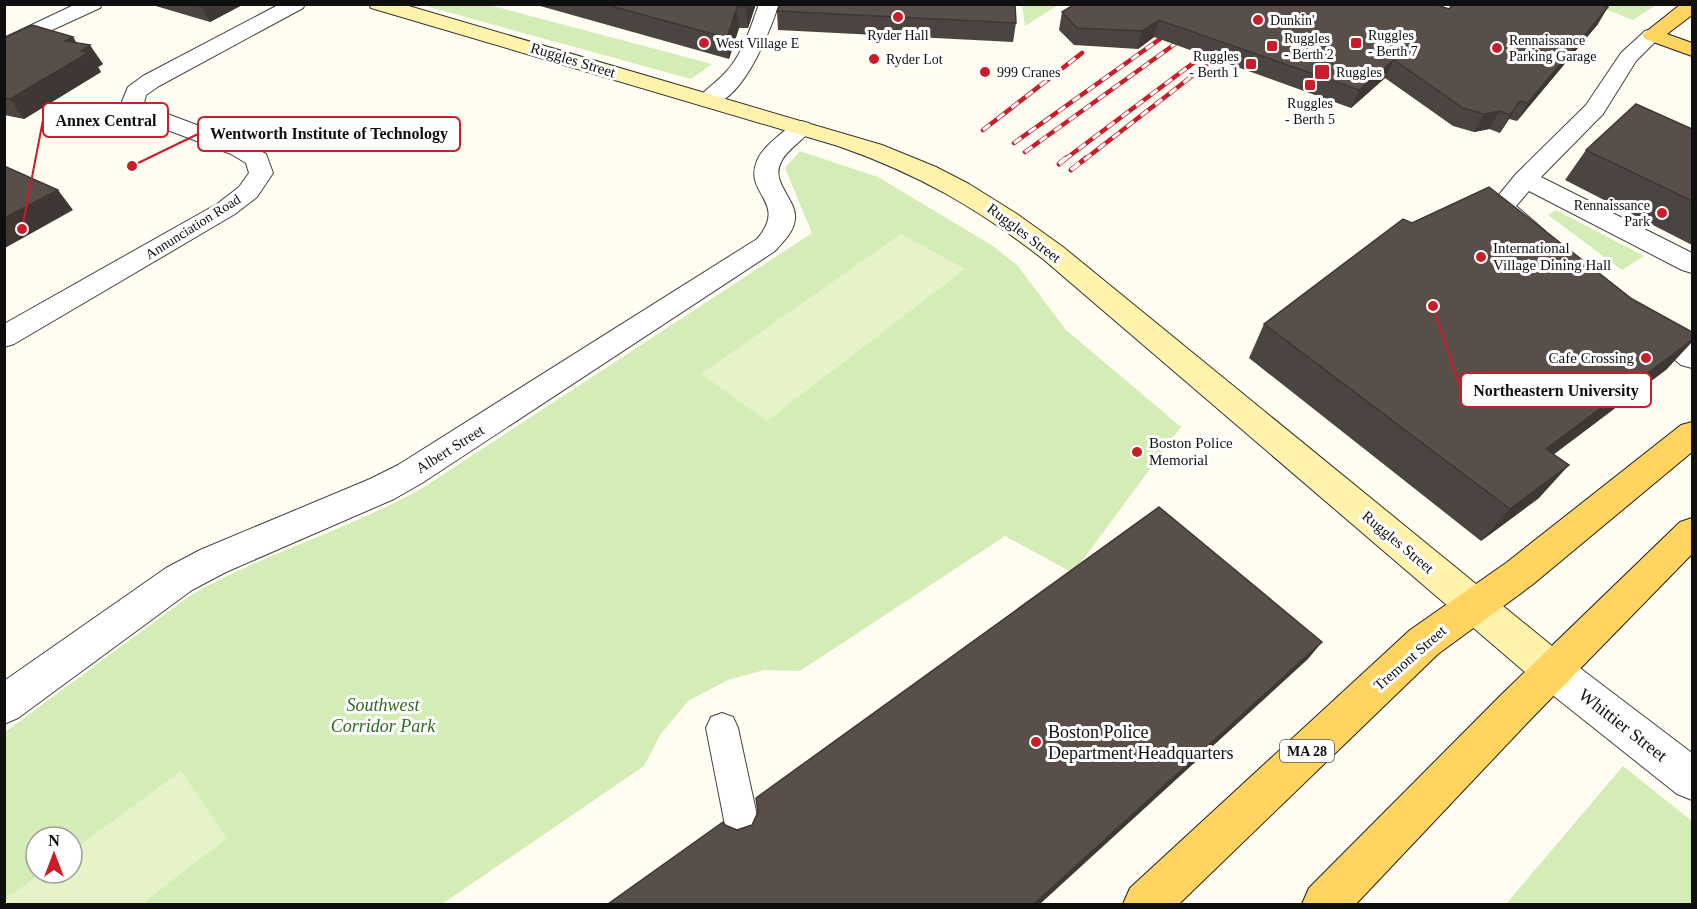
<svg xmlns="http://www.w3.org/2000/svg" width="1697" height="909" font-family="Georgia,serif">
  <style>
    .green { fill: #d4edb7; fill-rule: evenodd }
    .pitch { fill: #e6f3c9 }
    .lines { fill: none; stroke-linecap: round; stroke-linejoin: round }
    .pedestrian-casing { stroke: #424242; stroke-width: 2 }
    .minor-casing { stroke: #424242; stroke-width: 2 }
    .tertiary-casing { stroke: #424242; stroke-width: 2 }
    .secondary-casing { stroke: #313131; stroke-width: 2 }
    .primary-casing { stroke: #202020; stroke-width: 2 }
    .pedestrian { fill: #fff; fill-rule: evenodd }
    .minor { fill: #fff; fill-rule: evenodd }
    .tertiary { fill: #fff; fill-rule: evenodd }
    .secondary { fill: #fff3ac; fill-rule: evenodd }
    .primary { fill: #ffd461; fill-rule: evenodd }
    .rail-far1-casing { stroke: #c91d2a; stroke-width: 4.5 }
    .rail-casing { stroke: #c91d2a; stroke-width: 5 }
    .rail-far1 { stroke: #fff; stroke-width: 3; stroke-dasharray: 9; stroke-linecap: butt }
    .rail { stroke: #fff; stroke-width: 4; stroke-dasharray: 11; stroke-linecap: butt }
    .wall { fill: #4c4440 }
    .shaded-wall { fill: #3e3734 }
    .building { fill: #584f4a; stroke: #3e3734; stroke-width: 1.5 }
    .poi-dot { fill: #c91d2a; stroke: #fff; stroke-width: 2 }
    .labels { text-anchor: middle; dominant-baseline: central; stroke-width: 6; stroke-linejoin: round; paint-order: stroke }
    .far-poi-label { font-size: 14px; fill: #0f0f0f; stroke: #fff; text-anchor: start }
    .far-street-label { font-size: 14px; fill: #0f0f0f; stroke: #fff }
    .shield { fill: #fff; stroke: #575757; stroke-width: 1.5 }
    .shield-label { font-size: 14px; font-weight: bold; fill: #0f0f0f }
    .street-label { font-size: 15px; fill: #0f0f0f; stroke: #fff }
    .poi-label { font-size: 15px; fill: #0f0f0f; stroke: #fff; text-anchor: start }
    .near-park-label { font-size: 18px; font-style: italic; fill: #2d6c1a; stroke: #fff }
    .near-street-label { font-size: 18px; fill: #0f0f0f; stroke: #fff }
    .near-poi-label { font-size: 18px; fill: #0f0f0f; stroke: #fff; text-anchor: start }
    .leader { fill: none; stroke: #c91d2a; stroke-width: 2 }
    .callout-dot { fill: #c91d2a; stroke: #fff; stroke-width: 2 }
    .callout { fill: #fff; stroke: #c91d2a; stroke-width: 2 }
    .callout-label { font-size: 16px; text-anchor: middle; font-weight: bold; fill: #0f0f0f }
  </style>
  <rect width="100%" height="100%" fill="#fffcf1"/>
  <path class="green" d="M 1022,4 L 1058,4 L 1058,5 L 1025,26 Z
    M 422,5 L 489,5 L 712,64 L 691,79 Z
    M 1608,5 L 1656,5 L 1633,20 L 1603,8 Z
    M 800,151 L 878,177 L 993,246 L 1017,265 L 1066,330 L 1181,427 L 1073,573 L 1005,536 L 800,671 L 764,670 L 728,680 L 688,701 L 660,735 L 644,766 L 442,904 L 5,904 L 5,732 L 191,595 C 265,553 347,530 421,489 L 812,233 L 785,168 ZM 36,837 L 72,837 L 72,873 L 36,873 Z
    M 1556,210 L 1644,256 L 1622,270 L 1548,215 Z
    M 1623,766 L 1692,821 L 1692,904 L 1506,904 Z"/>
  <path class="pitch" d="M 901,234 L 965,269 L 767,421 L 701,374 Z
    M 181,771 L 227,838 L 142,904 L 5,904 L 5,900 L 41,873 L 72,873 L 72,851 Z"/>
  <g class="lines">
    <defs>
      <path id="pedestrian" d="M 722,713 L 733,717 L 738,728 L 759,825 L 754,837 L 742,842 L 730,837 L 725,825 L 706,728 L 711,717 Z"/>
      <path id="minor" d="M 280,4 L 305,4 L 303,8 L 159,86 L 146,95 L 144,103 L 149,107 L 247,144 L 266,154 L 273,173 L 257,197 L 235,214 L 14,344 L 4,347 L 4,324 L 217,204 L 239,187 L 249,173 L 246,163 L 231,154 L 133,117 L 121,104 L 128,87 L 143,76 Z
        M 759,4 L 779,4 C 769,33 739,114 700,105 L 697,100 C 704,90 716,83 725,73 C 743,54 750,29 759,4 Z
        M 1652,29 L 1659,31 L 1662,35 L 1636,61 L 1603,114 L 1541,177 L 1692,253 L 1692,273 L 1682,270 L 1529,191 L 1516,206 L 1545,231 L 1541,237 C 1522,242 1500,223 1489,207 L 1516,174 L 1586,105 L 1621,53 L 1645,31 Z
        M 801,121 L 809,123 L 813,128 C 804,140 787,149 781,162 C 770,183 797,199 795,219 C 794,232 783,242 775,251 L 422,483 L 394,499 L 226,572 L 192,590 L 18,718 L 4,724 L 4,681 L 166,568 L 200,550 L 370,479 L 398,465 L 757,239 C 789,202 743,194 757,161 C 762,147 782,134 793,123 Z
        M 1647,312 L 1657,315 L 1692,343 L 1692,368 L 1681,365 L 1637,329 L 1632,322 L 1637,315 Z
        M 1554,654 L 1568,659 L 1692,753 L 1692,800 L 1677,794 L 1540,685 L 1534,672 L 1540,659 Z"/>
      <path id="tertiary" d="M 76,4 L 102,4 L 100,8 L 4,52 L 4,38 Z"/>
      <path id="secondary" d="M 369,4 L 402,4 L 882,145 L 936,167 L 969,184 L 1017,214 L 1063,247 L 1568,659 L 1574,672 L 1568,685 L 1554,690 L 1540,685 L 1043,259 C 976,207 918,174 838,146 L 371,8 Z"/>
      <path id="primary" d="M 1681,4 L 1692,4 L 1692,15 L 1667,34 L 1692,43 L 1692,56 L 1645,39 L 1642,35 Z
        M 1692,422 L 1692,452 L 1532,585 L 1438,654 L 1179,904 L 1123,904 L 1130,888 L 1410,630 L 1506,563 L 1681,425 Z
        M 1692,518 L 1692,554 L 1530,720 L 1356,904 L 1302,904 L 1309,888 L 1502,694 L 1680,522 Z"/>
    </defs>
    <use href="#pedestrian" class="pedestrian-casing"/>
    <use href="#minor" class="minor-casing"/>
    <use href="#tertiary" class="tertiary-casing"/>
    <use href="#secondary" class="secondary-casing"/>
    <use href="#primary" class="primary-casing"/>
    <use href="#pedestrian" class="pedestrian"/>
    <use href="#minor" class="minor"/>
    <use href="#tertiary" class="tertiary"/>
    <use href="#secondary" class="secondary"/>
    <use href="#primary" class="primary"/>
    <defs>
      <path id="rail-far1" d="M 983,130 L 1082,53
        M 1014,143 L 1160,39
        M 1025,152 L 1175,44
        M 1064,160 L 1204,55
        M 1084,160 L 1214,59"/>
      <path id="rail" d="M 1059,164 L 1066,158
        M 1071,170 L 1086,158"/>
    </defs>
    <use href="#rail-far1" class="rail-far1-casing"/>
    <use href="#rail" class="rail-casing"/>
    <use href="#rail-far1" class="rail-far1"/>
    <use href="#rail" class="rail"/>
  </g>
  <path class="wall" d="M 149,4 L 244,4 L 210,22 Z
    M 533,4 L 756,4 L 748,28 L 739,28 L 729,59 Z
    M 1449,9 L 1598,24 L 1517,121 L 1509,119 L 1500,133 L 1489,129 L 1474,132 L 1453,126 L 1385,78 L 1351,108 L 1154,37 L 1138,49 L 1074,45 L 1059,30 L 1062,12 Z
    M 777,11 L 1016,23 L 1013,42 L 778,30 Z
    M 73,37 L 76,42 L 103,64 L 98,67 L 101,72 L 24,119 L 4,115 L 4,38 Z
    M 1692,129 L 1692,245 L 1565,180 L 1586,150 Z
    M 1264,324 L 1667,369 L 1554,454 L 1539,498 L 1481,541 L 1249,358 Z"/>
  <path class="shaded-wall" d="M 207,4 L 244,4 L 210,22 L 202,7 Z
    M 747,4 L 756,4 L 748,28 L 746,7 Z
    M 737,7 L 739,28 L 729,59 L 727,38 Z
    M 1608,7 L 1598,24 L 1517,121 L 1528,103 Z
    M 1159,20 L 1154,37 L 1138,49 L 1142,31 Z
    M 73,37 L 81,51 L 90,45 L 103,64 L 98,67 L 101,72 L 24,119 L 10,99 L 65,41 Z
    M 1394,60 L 1385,78 L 1351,108 L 1359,90 Z
    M 1520,101 L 1509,119 L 1500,133 L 1510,115 Z
    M 1500,111 L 1489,129 L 1474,132 L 1484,114 Z
    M 58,190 L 73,210 L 5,248 L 4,247 L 4,218 Z
    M 1692,340 L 1692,342 L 1667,369 L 1517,482 L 1546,449 Z
    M 1569,465 L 1539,498 L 1481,541 L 1510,509 Z
    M 1322,642 L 1308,659 L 1040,904 L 1034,904 Z"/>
  <path class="building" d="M 193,4 L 207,4 L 202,7 Z
    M 604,4 L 747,4 L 746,7 L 737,7 L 727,38 Z
    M 780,4 L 1015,4 L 1016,23 L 777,11 Z
    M 1075,4 L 1434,4 L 1449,9 L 1453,4 L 1598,4 L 1608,7 L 1528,103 L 1520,101 L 1510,115 L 1500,111 L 1484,114 L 1463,108 L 1394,60 L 1359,90 L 1159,20 L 1142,31 L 1077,28 L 1062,12 Z
    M 32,25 L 73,37 L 65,41 L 90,45 L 81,51 L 88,53 L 10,99 L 4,98 L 4,38 Z
    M 1636,104 L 1692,129 L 1692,201 L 1586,150 Z
    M 4,166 L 58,190 L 4,218 Z
    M 1489,187 L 1632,299 L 1692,332 L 1692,340 L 1546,449 L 1569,465 L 1510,509 L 1264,324 L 1403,219 L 1412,223 Z
    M 1159,507 L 1322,642 L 1034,904 L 608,904 L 723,822 L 725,825 L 737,830 L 752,825 L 758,812 L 756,798 Z"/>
  <g class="poi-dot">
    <circle cx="898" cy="17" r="6"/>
    <circle cx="1258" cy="20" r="6"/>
    <circle cx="704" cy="43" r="6"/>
    <rect x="1350" y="37" width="12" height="12" rx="3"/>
    <rect x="1266" y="40" width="12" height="12" rx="3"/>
    <circle cx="1497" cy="48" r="6"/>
    <circle cx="874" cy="59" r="6"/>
    <rect x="1245" y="58" width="12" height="12" rx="3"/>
    <circle cx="985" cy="72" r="6"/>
    <rect x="1314" y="64" width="16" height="16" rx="3"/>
    <rect x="1304" y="79" width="12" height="12" rx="3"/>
    <circle cx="1662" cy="213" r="6"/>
    <circle cx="1481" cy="257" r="6"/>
    <circle cx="1646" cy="358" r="6"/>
    <circle cx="1137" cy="452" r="6"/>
    <circle cx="1036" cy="742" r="6"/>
  </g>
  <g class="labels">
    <g class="far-poi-label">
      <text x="1270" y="20">Dunkin'</text>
      <text x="898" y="35" text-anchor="middle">Ryder Hall</text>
      <text x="1368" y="35">Ruggles<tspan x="1368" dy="16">- Berth 7</tspan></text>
      <text x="1284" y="38">Ruggles<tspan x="1284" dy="16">- Berth 2</tspan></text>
      <text x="1509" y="40">Rennaissance<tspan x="1509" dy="16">Parking Garage</tspan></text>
      <text x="716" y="43">West Village E</text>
      <text x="1239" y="56" text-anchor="end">Ruggles<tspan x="1239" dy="16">- Berth 1</tspan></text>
      <text x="886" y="59">Ryder Lot</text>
      <text x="997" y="72">999 Cranes</text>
      <text x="1336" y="72">Ruggles</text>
      <text x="1310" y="103" text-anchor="middle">Ruggles<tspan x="1310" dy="16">- Berth 5</tspan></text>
      <text x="1650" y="205" text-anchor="end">Rennaissance<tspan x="1650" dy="16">Park</tspan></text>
    </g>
    <g class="far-street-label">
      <text transform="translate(193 227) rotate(-32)">Annunciation Road</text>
    </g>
    <rect class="shield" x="1280" y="740" width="54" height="22" rx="4.5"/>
    <g class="shield-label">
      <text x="1307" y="751">MA 28</text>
    </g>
    <g class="street-label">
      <text transform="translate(573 60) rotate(17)">Ruggles Street</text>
      <text transform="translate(1024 233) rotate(37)">Ruggles Street</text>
      <text transform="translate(450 449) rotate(-32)">Albert Street</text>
      <text transform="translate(1398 542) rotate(40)">Ruggles Street</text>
      <text transform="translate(1410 658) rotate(-41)">Tremont Street</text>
    </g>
    <g class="poi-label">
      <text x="1493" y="248">International<tspan x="1493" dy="17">Village Dining Hall</tspan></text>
      <text x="1634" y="358" text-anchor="end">Cafe Crossing</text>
      <text x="1149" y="443">Boston Police<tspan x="1149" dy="17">Memorial</tspan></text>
    </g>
    <g class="near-park-label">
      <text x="383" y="705">Southwest<tspan x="383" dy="21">Corridor Park</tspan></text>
    </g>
    <g class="near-street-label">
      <text transform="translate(1623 725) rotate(38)">Whittier Street</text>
    </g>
    <g class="near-poi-label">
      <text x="1048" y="732">Boston Police<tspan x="1048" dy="21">Department Headquarters</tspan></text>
    </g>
  </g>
  <path class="leader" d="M22 229L43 120M132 166L198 134M1433 306L1461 390"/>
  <g class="callout-dot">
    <circle cx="22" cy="229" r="6"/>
    <circle cx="132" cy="166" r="6"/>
    <circle cx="1433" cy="306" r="6"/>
  </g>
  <g class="callout">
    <rect x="43" y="103" width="125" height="34" rx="6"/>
    <rect x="198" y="117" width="262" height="34" rx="6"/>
    <rect x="1461" y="373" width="190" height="34" rx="6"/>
  </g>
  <g class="callout-label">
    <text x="106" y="126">Annex Central</text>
    <text x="329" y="139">Wentworth Institute of Technology</text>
    <text x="1556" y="396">Northeastern University</text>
  </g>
  <rect width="1697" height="909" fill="none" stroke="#0f0f0f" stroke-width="12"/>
  <g transform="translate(54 855)"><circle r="28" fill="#ffffff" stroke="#9f9f9f" stroke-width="1.5"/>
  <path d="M0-4.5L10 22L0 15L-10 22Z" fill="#c91d2a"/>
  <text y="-9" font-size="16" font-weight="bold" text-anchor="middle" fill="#0f0f0f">N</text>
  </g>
</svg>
